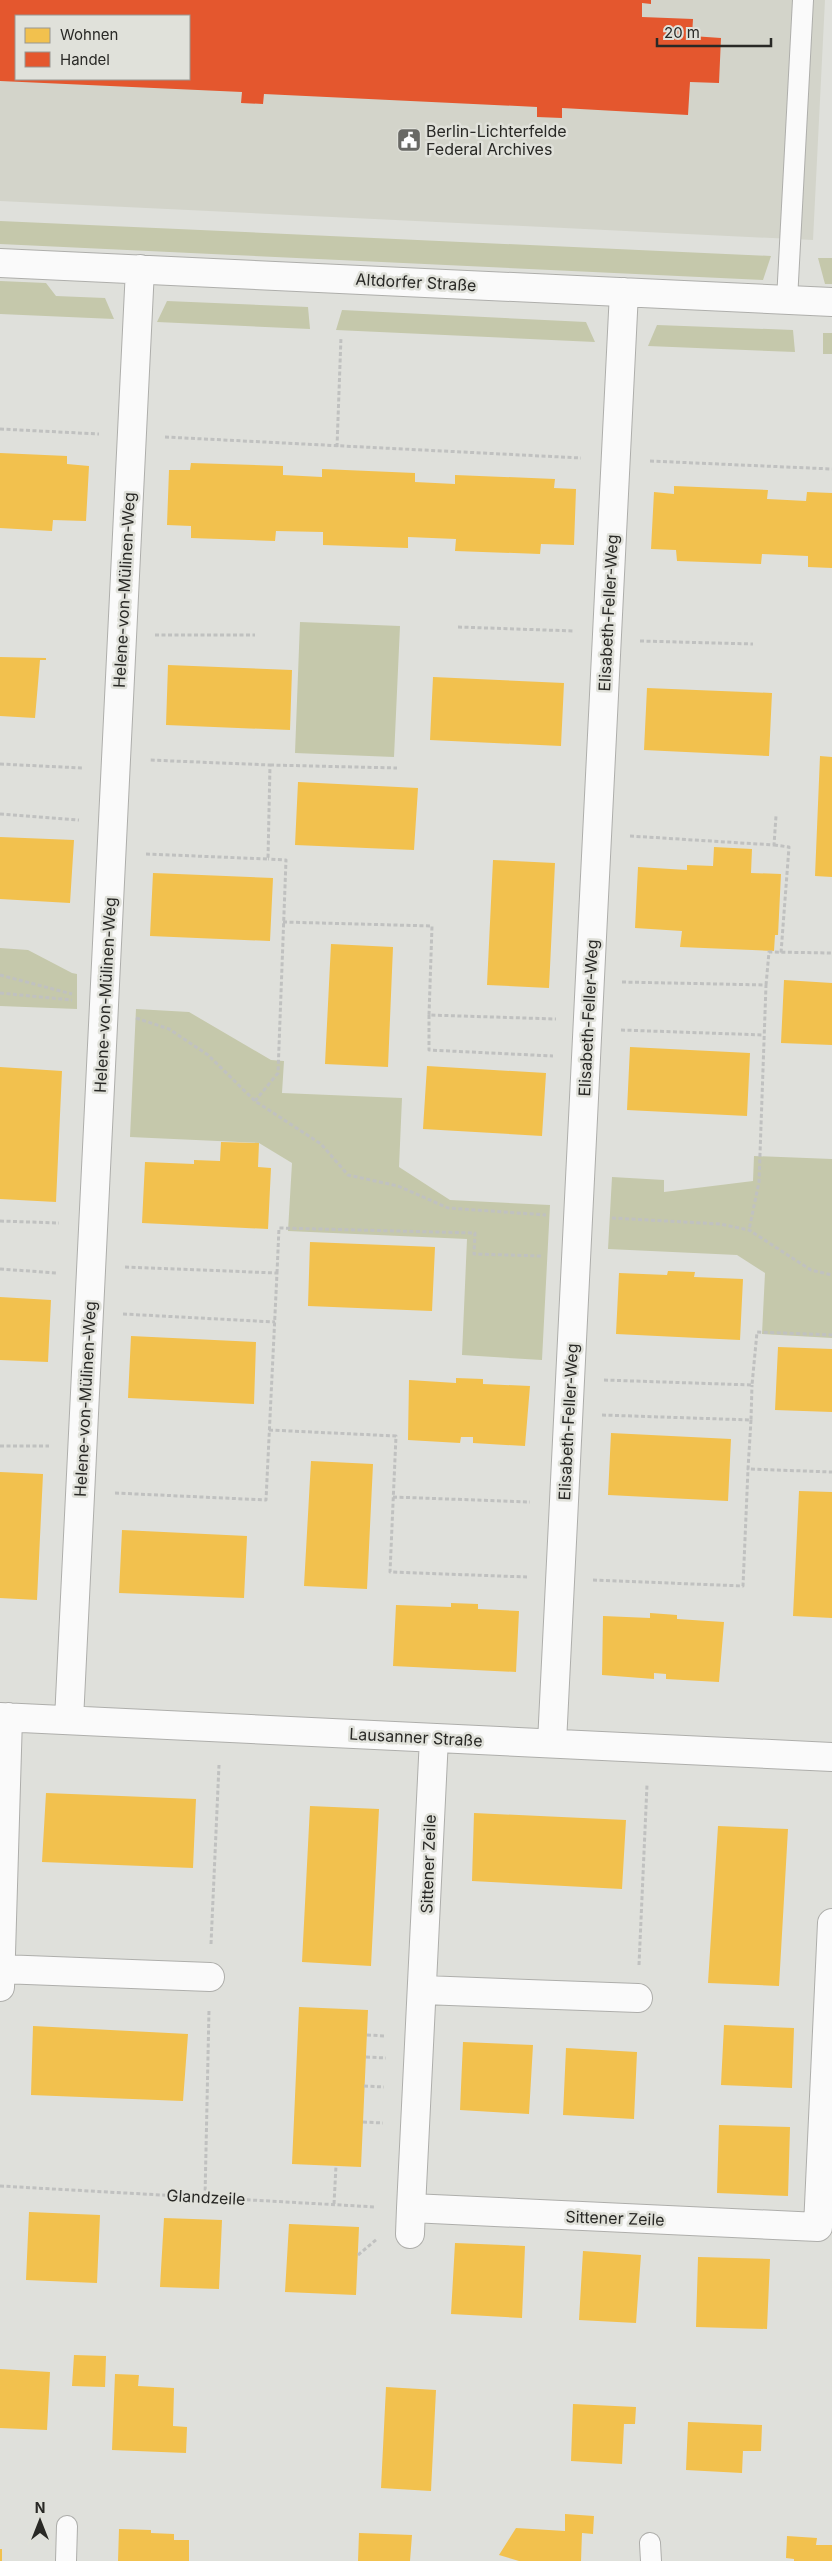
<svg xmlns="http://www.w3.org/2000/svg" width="832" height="2561" font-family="Inter,sans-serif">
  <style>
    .built { fill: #d3d4ca; fill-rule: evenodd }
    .green { fill: #c5c8ab }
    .homes { fill: #f2c14e }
    .shops { fill: #e4572e; fill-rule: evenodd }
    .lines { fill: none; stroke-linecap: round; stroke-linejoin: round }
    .lane-casing { stroke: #aeaeab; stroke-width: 22 }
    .street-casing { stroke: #aeaeab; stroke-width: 30 }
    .path { stroke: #c0c1c0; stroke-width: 3; stroke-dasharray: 4 2.5; stroke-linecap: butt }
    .lane { stroke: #fafafa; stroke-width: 20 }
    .street { stroke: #fafafa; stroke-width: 28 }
    .labels { text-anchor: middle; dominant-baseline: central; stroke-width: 5; stroke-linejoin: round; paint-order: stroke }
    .poi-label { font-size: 16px; fill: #292926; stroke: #e0e1da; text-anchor: start }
    .street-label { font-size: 16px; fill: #292926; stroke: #e0e1da }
  </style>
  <rect width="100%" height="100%" fill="#dfe0db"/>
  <path class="built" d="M 0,0 L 825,0 L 813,240 L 0,201 ZM 16,16 L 189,16 L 189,79 L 16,79 Z"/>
  <path class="green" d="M 0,221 L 771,256 L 763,280 L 0,244 Z
    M 818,258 L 832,258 L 832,284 L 825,284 Z
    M 0,281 L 46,283 L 56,296 L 105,298 L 114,319 L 0,314 Z
    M 167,301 L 308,307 L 310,329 L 157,322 Z
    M 342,310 L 586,322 L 595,342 L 336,330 Z
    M 657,325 L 793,330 L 795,352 L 648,346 Z
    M 823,333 L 832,333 L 832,354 L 823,354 Z
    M 300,622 L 400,626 L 394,757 L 295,753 Z
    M 0,948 L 28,950 L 72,973 L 77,974 L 77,1009 L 0,1006 Z
    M 136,1009 L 189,1012 L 271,1060 L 284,1061 L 282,1093 L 402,1098 L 399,1167 L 450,1200 L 550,1205 L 542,1360 L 462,1355 L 467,1239 L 288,1231 L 292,1163 L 259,1143 L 130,1137 Z
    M 754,1156 L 832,1159 L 832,1338 L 762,1334 L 765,1273 L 737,1255 L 608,1249 L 612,1177 L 664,1180 L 664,1192 L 753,1181 Z"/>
  <path class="homes" d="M 0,453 L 67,456 L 67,464 L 89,466 L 86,521 L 53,520 L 52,531 L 0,528 Z
    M 191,463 L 283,466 L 283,475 L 322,477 L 322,469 L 415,473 L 415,482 L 455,484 L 455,475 L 555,479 L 554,488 L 576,489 L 574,545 L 541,544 L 540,554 L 455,551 L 456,539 L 408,537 L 408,548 L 323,545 L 323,532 L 276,531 L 275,541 L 191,538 L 191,526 L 167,525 L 169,470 L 190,470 Z
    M 674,486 L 768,490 L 767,499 L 787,500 L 806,501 L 807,492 L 832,493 L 832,568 L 808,567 L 808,556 L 762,554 L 761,564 L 677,561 L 676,550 L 651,549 L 654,492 L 674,494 Z
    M 0,657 L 46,658 L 46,660 L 40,660 L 35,718 L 0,716 Z
    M 168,665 L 292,670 L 290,730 L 166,725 Z
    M 433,677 L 564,683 L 561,746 L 430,740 Z
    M 647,688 L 772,693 L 769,756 L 644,750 Z
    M 820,756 L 832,757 L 832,877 L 815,876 Z
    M 298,782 L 418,788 L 414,850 L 295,845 Z
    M 0,837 L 74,840 L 70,903 L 0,899 Z
    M 714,847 L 752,849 L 751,873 L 781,874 L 778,935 L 775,935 L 774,951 L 680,947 L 682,931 L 635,928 L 638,867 L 687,870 L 687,865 L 713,866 Z
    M 493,860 L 555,863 L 549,988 L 487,985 Z
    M 153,873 L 273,878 L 270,941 L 150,936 Z
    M 331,944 L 393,947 L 388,1067 L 325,1064 Z
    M 784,980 L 832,983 L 832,1045 L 781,1043 Z
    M 630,1047 L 750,1053 L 747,1116 L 627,1110 Z
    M 427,1066 L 546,1073 L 542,1136 L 423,1129 Z
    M 0,1067 L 62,1071 L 56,1202 L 0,1199 Z
    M 221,1142 L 259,1143 L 258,1167 L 271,1168 L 268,1229 L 142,1223 L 145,1162 L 194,1164 L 194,1160 L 220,1161 Z
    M 310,1242 L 435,1247 L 432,1311 L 308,1306 Z
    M 668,1271 L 695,1272 L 694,1277 L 743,1279 L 740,1340 L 616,1334 L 619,1273 L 667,1275 Z
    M 0,1297 L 51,1300 L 48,1362 L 0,1360 Z
    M 131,1336 L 256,1342 L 254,1404 L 128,1398 Z
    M 778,1347 L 832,1349 L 832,1412 L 775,1410 Z
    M 456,1378 L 483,1379 L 483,1384 L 530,1386 L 525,1446 L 473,1443 L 473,1437 L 461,1437 L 460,1443 L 408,1440 L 409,1380 L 456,1383 Z
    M 611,1433 L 731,1439 L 728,1501 L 608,1495 Z
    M 311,1461 L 373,1464 L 367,1589 L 304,1586 Z
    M 0,1472 L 43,1474 L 37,1600 L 0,1598 Z
    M 799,1491 L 832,1492 L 832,1618 L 793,1616 Z
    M 122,1530 L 247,1536 L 244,1598 L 119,1593 Z
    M 451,1603 L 478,1604 L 478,1609 L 519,1611 L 516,1672 L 393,1666 L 396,1605 L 451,1607 Z
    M 650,1613 L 677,1615 L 677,1619 L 724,1622 L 719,1682 L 666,1679 L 666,1674 L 654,1673 L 654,1679 L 602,1675 L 603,1616 L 650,1618 Z
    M 46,1793 L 196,1799 L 193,1868 L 42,1862 Z
    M 310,1806 L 379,1809 L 371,1966 L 302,1962 Z
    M 474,1813 L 626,1820 L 622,1889 L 472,1881 Z
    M 718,1826 L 788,1829 L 779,1986 L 708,1983 Z
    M 299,2007 L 368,2010 L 361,2167 L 292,2164 Z
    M 724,2025 L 794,2028 L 792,2088 L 721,2085 Z
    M 33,2026 L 188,2034 L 183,2101 L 31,2095 Z
    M 463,2042 L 533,2045 L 529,2114 L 460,2110 Z
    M 566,2048 L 637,2052 L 634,2119 L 563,2115 Z
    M 719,2125 L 790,2127 L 788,2196 L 717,2193 Z
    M 29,2212 L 100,2215 L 97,2283 L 26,2280 Z
    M 164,2218 L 222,2220 L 219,2289 L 160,2287 Z
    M 289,2224 L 359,2227 L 356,2295 L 285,2292 Z
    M 455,2243 L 525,2246 L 522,2318 L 451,2314 Z
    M 583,2251 L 641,2255 L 636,2323 L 579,2320 Z
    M 698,2257 L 770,2259 L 767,2329 L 696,2327 Z
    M 74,2355 L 106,2356 L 105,2387 L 72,2386 Z
    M 0,2369 L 50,2372 L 47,2430 L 0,2428 Z
    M 115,2374 L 139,2375 L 138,2386 L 174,2388 L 173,2426 L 187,2427 L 186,2453 L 112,2450 Z
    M 386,2387 L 436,2390 L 431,2491 L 381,2488 Z
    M 573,2404 L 636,2407 L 635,2424 L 624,2424 L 622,2464 L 571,2461 Z
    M 688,2422 L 762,2425 L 761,2451 L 743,2451 L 742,2473 L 686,2470 Z
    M 565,2514 L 594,2516 L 593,2534 L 582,2533 L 581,2561 L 519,2561 L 499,2555 L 516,2528 L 565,2531 Z
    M 119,2529 L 151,2530 L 151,2533 L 174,2534 L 174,2540 L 189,2540 L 189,2561 L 118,2561 Z
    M 359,2533 L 412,2535 L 410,2561 L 358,2561 Z
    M 787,2536 L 817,2538 L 816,2545 L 832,2545 L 832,2561 L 794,2561 L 794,2559 L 786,2558 Z
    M 0,2549 L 2,2549 L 2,2561 L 0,2561 Z"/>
  <path class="shops" d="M 0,0 L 651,0 L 651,4 L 642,3 L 642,17 L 693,19 L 692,36 L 721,38 L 719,83 L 690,82 L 688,115 L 562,108 L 562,118 L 537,117 L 537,107 L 264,94 L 263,104 L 241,103 L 242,92 L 0,81 ZM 16,16 L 189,16 L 189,79 L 16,79 Z"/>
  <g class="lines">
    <defs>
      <path id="lane" d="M 787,300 L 803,0
        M 650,2543 L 651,2561
        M 66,2561 L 67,2526"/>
      <path id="street" d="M 0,263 L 832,302
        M 0,1717 L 832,1757
        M 69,1720 L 140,269
        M 434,1738 L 411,2208 L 818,2227 L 832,1923
        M 552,1743 L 624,292
        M 1,1969 L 210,1977
        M 0,1987 L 8,1717
        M 423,1990 L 638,1998
        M 410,2234 L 411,2208"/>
    </defs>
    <use href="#lane" class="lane-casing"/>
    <use href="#street" class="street-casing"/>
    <path class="path" d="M 0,429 L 99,434
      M 165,437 L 581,458
      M 337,447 L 341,337
      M 650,461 L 832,469
      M 458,627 L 574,631
      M 155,635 L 255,635
      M 640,641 L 753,644
      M 0,764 L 82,768
      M 270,765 L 397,768
      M 0,814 L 79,820
      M 630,836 L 774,845 L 776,816
      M 774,845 L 789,847 L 781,953
      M 146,854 L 268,859 L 270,765 L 149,760
      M 283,922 L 432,926 L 429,1015 L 556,1019
      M 0,975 L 72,994
      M 622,982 L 766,985 L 759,1182 L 749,1230
      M 766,985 L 769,952 L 832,953
      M 0,993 L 72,1000
      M 429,1015 L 429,1050 L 553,1056
      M 136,1018 L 169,1029 L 208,1055 L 255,1101 L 321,1144 L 348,1175 L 398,1186 L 448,1208 L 546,1215
      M 621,1030 L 764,1035
      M 255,1101 L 278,1073 L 286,860 L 268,859
      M 612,1218 L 720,1224 L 749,1230 L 811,1270 L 832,1275
      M 0,1221 L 59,1223
      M 0,1269 L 57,1273
      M 277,1273 L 279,1228 L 475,1233 L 474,1254 L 541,1256
      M 123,1314 L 275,1322
      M 604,1380 L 752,1385 L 757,1332 L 832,1335
      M 602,1415 L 751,1420 L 752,1385
      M 751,1420 L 748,1469 L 832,1472
      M 269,1430 L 396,1436 L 390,1572 L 527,1577
      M 0,1446 L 49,1446
      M 115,1493 L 266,1500 L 277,1273 L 124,1267
      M 393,1497 L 530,1502
      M 593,1580 L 743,1586 L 748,1469
      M 211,1944 L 219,1765
      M 639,1965 L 647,1785
      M 367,2035 L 385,2036
      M 366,2057 L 386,2058
      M 364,2086 L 384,2087
      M 363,2122 L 383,2123
      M 0,2186 L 376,2207
      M 205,2197 L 209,2010
      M 334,2204 L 336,2166
      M 358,2255 L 377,2239"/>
    <use href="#lane" class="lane"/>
    <use href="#street" class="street"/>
  </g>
  <defs>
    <symbol id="civic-square" viewBox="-11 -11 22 22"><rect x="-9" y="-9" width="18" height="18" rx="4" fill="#696965" stroke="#e0e1da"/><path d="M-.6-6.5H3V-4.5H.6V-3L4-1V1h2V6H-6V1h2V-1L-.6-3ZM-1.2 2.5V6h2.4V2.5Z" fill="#fff"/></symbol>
  </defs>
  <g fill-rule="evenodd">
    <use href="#civic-square" x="395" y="126" width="28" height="28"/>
  </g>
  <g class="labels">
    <g class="poi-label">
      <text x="426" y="131">Berlin-Lichterfelde<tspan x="426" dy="18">Federal Archives</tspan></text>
    </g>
    <g class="street-label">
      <text transform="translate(416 282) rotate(3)">Altdorfer Straße</text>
      <text transform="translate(124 590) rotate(-87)">Helene-von-Mülinen-Weg</text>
      <text transform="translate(608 613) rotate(-87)">Elisabeth-Feller-Weg</text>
      <text transform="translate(105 995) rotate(-87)">Helene-von-Mülinen-Weg</text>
      <text transform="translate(588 1018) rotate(-87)">Elisabeth-Feller-Weg</text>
      <text transform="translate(85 1399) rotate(-87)">Helene-von-Mülinen-Weg</text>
      <text transform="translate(568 1422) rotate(-87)">Elisabeth-Feller-Weg</text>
      <text transform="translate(416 1737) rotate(3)">Lausanner Straße</text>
      <text transform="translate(428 1864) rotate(-88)">Sittener Zeile</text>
      <text transform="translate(206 2197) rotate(3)">Glandzeile</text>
      <text transform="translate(615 2218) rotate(2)">Sittener Zeile</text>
    </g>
  </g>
  <rect x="15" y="15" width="175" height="65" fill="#e0e1da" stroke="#979792"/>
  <rect x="25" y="28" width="25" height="15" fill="#f2c14e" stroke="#979792"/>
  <text x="60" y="40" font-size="15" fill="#292926">Wohnen</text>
  <rect x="25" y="52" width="25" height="15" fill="#e4572e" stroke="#979792"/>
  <text x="60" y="65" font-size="15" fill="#292926">Handel</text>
  <g transform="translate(40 2521)" stroke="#e0e1da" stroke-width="4" paint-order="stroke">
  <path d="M0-4L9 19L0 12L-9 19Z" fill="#292926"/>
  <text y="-8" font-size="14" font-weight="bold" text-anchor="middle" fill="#292926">N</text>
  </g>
  <path d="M657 38v8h114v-8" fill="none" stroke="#292926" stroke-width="2.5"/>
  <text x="664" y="38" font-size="15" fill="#292926" stroke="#e0e1da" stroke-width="4" paint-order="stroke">20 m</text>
</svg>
